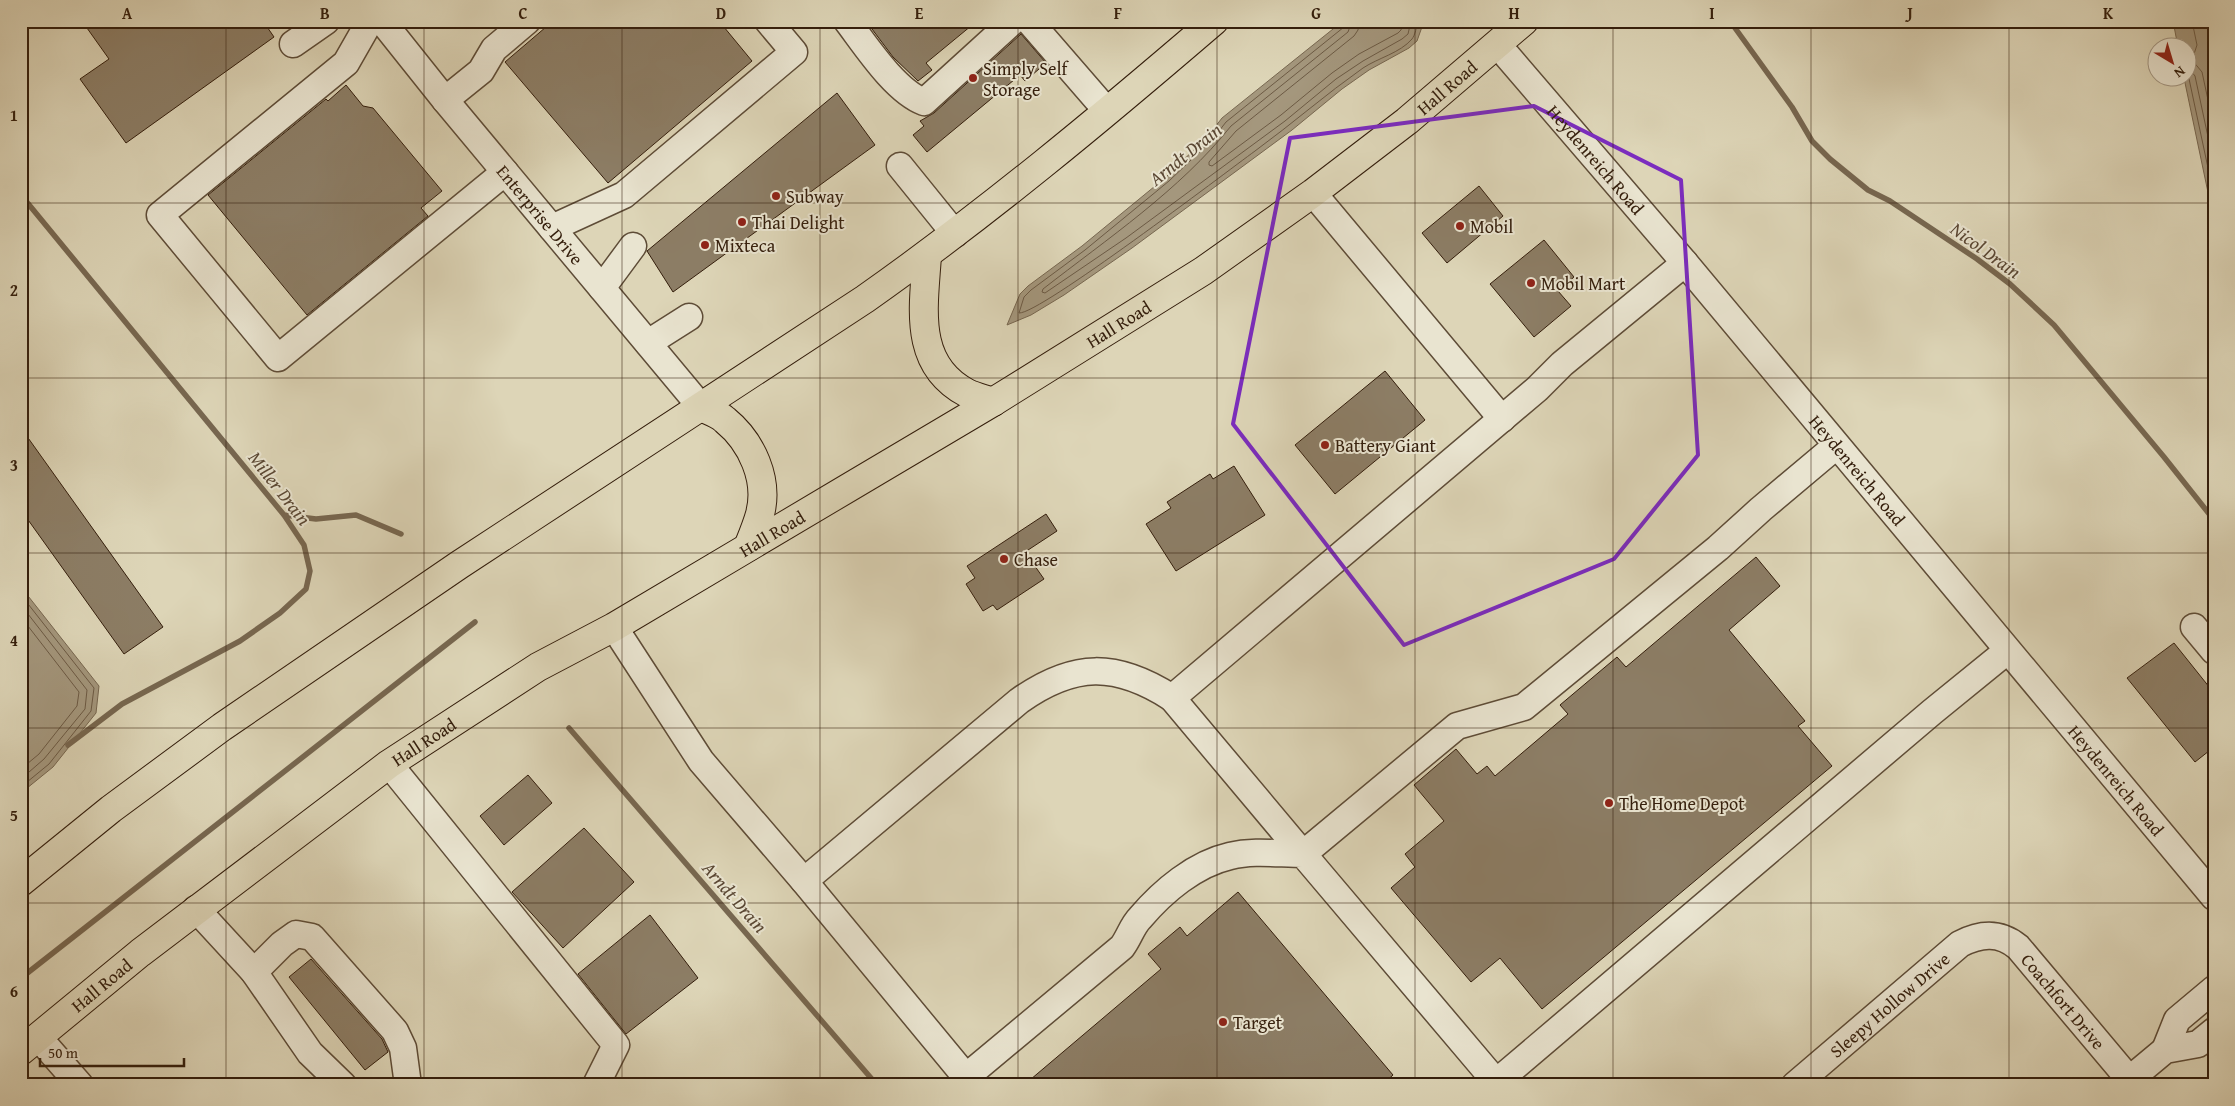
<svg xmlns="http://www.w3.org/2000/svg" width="2235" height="1106" font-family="'Gentium Book Plus',serif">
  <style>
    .water { fill: #a4977d; stroke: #776750 }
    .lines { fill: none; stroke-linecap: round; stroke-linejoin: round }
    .shore { stroke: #6c5a44; stroke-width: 1 }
    .stream { stroke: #776750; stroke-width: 5.5 }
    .building { fill: #8c7d65; stroke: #341e0c }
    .minor-casing { stroke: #5e4c37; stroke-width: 29 }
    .highway-casing { stroke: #341e0c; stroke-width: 30 }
    .minor { stroke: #e9e4d0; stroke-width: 26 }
    .highway { stroke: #ddd5b7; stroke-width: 28 }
    .marked { fill: none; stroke: #7b2cbf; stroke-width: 4; stroke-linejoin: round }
    .grid { fill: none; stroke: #341e0c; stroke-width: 1; stroke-opacity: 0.55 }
    .poi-dot { fill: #8f2418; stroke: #e9e4d0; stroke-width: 2 }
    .labels { text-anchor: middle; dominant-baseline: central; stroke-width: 4; stroke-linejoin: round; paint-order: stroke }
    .poi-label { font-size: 18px; fill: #341e0c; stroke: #e9e4d0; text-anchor: start }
    .street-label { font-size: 18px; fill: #341e0c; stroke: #e9e4d0 }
    .water-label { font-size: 19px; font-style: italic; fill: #5b4834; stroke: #e9e4d0 }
    .neatline { fill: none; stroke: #341e0c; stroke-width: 2 }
    .grid-label { font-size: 16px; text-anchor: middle; font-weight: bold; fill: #341e0c }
  </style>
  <rect width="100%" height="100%" fill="#ddd5b7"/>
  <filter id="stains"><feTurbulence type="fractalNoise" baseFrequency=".004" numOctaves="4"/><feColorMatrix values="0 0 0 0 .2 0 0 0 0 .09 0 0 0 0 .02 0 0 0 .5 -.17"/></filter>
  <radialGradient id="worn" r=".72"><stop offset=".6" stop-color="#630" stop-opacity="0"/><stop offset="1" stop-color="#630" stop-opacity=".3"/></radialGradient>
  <path class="water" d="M 1343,21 L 1421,21 L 1423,24 L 1417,41 L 1409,48 L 1369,70 L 1342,89 L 1292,130 L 1132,248 L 1064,295 L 1031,315 L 1007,325 L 1020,294 L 1028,286 L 1082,246 L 1166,177 L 1208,136 L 1222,118 Z
    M 2173,21 L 2214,21 L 2214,221 L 2184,78 L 2188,78 L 2188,48 L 2178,47 Z
    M 21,587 L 99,686 L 96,713 L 53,767 L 21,793 Z"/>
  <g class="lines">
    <path class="shore" d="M 1346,21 L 1344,27 L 1226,122 L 1212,140 L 1169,181 L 1085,250 L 1031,290 L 1024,297 L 1019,313 C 1040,314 1225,173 1255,151 C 1292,124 1326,94 1363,68 C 1378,58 1400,53 1412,39 C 1415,35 1417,27 1417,21
      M 1352,21 L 1348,32 L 1231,126 C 1180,190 1107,239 1043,289 L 1042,292 L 1045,293 L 1126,238 L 1285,121 L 1336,79 L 1363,61 L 1402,39 L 1408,34 L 1411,21
      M 1359,21 L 1358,30 L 1354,36 L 1236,131 L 1209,162 L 1209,165 L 1212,166 L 1281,115 L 1332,73 L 1359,54 L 1398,33 L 1401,30 L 1403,21
      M 2192,21 L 2197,45 L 2192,60 L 2202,72 L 2214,128
      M 2188,67 L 2195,76 L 2214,165
      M 2188,74 L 2214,196
      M 21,595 L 94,688 L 91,711 L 49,764 L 21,787
      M 21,605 L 87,690 L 85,709 L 44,759 L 21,779
      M 21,617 L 79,692 L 77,706 L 39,754 L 21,769"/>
    <path class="stream" d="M 1730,21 L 1792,107 L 1812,141 L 1830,159 L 1868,190 L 1890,201 L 1977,259 L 2010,284 L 2054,325 L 2164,457 L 2214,520
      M 21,195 L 284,515 L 304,545 L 310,571 L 306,589 L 280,613 L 240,641 L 122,704 L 68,745
      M 284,515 L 316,519 L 356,515 L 401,534
      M 569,728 L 877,1085
      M 21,978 L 475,622"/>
  </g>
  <path class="building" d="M 82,21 L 263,21 L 274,37 L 126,143 L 80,79 L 109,59 Z
    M 553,21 L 719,21 L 752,61 L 608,183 L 505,62 Z
    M 866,21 L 977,21 L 926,63 L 932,70 L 918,81 L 893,57 Z
    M 1021,34 L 1046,63 L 1025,81 L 1020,75 L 927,152 L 913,135 L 924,126 L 920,121 L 934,113 Z
    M 346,85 L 363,106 L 373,108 L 442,191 L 421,208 L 428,216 L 307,315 L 208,195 L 326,99 L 328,101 Z
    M 837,93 L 875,145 L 673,292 L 647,251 Z
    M 1479,186 L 1503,216 L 1447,263 L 1422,233 Z
    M 1544,240 L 1574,277 L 1558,291 L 1571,306 L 1534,337 L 1490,284 Z
    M 1385,371 L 1425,420 L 1335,494 L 1295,445 Z
    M 21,428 L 163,627 L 124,654 L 21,510 Z
    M 1234,466 L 1265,515 L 1176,571 L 1146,524 L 1171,508 L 1167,502 L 1210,474 L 1213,479 Z
    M 1046,514 L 1057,531 L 1025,552 L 1044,579 L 997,610 L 993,605 L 983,611 L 966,584 L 975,578 L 967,566 Z
    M 1756,557 L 1780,586 L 1729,630 L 1805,721 L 1798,726 L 1832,766 L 1542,1009 L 1500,958 L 1471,982 L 1391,888 L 1415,867 L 1405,854 L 1444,821 L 1414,785 L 1456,749 L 1477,774 L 1487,766 L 1495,776 L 1568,714 L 1560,705 L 1617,657 L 1626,667 Z
    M 2174,643 L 2214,693 L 2214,747 L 2195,762 L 2127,678 Z
    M 528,775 L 552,803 L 504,845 L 480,816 Z
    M 584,828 L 634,882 L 563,948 L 512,892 Z
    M 1238,892 L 1393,1075 L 1382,1085 L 1024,1085 L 1161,969 L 1148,954 L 1180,927 L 1187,936 Z
    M 650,915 L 698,978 L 626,1034 L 578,974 Z
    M 311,959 L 382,1039 L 388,1052 L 365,1070 L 289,977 Z"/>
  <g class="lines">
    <defs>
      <g id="minor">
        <path d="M 370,21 L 346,63 L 160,215 L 278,358 L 505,172"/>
        <path id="s1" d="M 382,21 L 445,100 L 701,407"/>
        <path d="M 847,21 C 866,46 895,91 924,102 L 1013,21"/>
        <path d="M 1029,21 L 1107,111"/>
        <path d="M 293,44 L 326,21"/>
        <path id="s2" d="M 1497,44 L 1685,263 L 2214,897"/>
        <path d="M 445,100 L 481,71 L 494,49 L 527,21"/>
        <path d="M 900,166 L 955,234"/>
        <path d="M 1313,193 L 1502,419"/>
        <path d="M 552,228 L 624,195 L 794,52 L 768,21"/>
        <path d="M 602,288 L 633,246"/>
        <path d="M 648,343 L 689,317"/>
        <path d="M 614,627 L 701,761 L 804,881 L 966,1077"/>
        <path d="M 2194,627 L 2214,651"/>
        <path d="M 1172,698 L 1303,854 L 1457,726 L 1524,707 L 1718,548 L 1761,509 L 1836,446"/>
        <path d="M 389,764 L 616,1045 L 596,1085"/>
        <path d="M 804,881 L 1019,701 C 1074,662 1116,662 1172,698 L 1537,389 L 1562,364 L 1685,263"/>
        <path d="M 196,909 L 254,972 L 310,1053 L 343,1085"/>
        <path d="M 254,972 L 282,944 L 296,934 L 312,937 L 395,1031 L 403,1048 L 408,1085"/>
        <path d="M 38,1037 L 80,1085"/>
        <path d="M 2165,1050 L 2177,1020 L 2214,989"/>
        <path d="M 961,1085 L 966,1077 L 1122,947 C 1129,938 1132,926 1140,918 C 1163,891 1195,864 1230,856 C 1254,850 1279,854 1303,854 L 1496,1082"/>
        <path d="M 1493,1085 L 1932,712 L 2007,651"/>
        <path id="s3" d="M 1795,1085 L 1960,944 C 1981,933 2000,932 2018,947 L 2129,1079"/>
        <path d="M 2123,1085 L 2165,1050 L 2198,1044 L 2214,1031"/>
      </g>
      <g id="highway">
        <path d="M 927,255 C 924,306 912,364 967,393 C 975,397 985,399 993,402"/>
        <path d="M 701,407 C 709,411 719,414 725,420 C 752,442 769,480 760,514 C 757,525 752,537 748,547"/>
        <path d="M 21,882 L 111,809 L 222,727 L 459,565 L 865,299 C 987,213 1101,118 1214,21"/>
        <path id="s4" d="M 21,1051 L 140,953 L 389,764 L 538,667 L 614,627 L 848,488 L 993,402 L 1203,271 L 1313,193 L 1407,121 L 1524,21"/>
      </g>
    </defs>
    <use href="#minor" class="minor-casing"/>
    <use href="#highway" class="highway-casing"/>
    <use href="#minor" class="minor"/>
    <use href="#highway" class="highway"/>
  </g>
  <path class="marked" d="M 1534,106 L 1681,180 L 1698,455 L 1614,559 L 1404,645 L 1233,424 L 1290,138 Z"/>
  <path class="grid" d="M 226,21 L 226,1085M 424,21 L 424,1085M 622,21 L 622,1085M 820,21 L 820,1085M 1018,21 L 1018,1085M 1217,21 L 1217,1085M 1415,21 L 1415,1085M 1613,21 L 1613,1085M 1811,21 L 1811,1085M 2009,21 L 2009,1085M 21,203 L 2214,203M 21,378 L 2214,378M 21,553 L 2214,553M 21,728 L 2214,728M 21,903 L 2214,903"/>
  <g class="poi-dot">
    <circle cx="973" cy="78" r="5"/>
    <circle cx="776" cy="196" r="5"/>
    <circle cx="742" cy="222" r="5"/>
    <circle cx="1460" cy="226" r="5"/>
    <circle cx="705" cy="245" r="5"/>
    <circle cx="1531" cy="283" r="5"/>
    <circle cx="1325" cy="445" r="5"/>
    <circle cx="1004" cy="559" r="5"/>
    <circle cx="1609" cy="803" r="5"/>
    <circle cx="1223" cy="1022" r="5"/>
  </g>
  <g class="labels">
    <g class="poi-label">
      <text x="983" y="68">Simply Self<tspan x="983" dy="21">Storage</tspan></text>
      <text x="786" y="196">Subway</text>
      <text x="752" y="222">Thai Delight</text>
      <text x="1470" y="226">Mobil</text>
      <text x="715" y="245">Mixteca</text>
      <text x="1541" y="283">Mobil Mart</text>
      <text x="1335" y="445">Battery Giant</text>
      <text x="1014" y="559">Chase</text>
      <text x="1619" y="803">The Home Depot</text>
      <text x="1233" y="1022">Target</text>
    </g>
    <g class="street-label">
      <text stroke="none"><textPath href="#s4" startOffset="1724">Hall Road</textPath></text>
      <text stroke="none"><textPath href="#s2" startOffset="152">Heydenreich Road</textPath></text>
      <text stroke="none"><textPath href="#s1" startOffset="250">Enterprise Drive</textPath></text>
      <text stroke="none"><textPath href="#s4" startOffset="1319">Hall Road</textPath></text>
      <text stroke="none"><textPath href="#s2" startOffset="558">Heydenreich Road</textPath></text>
      <text stroke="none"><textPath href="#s4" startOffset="914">Hall Road</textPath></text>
      <text stroke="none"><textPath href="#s4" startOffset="508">Hall Road</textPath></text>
      <text stroke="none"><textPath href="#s2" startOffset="962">Heydenreich Road</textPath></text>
      <text stroke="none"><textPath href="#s4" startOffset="104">Hall Road</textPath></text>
      <text stroke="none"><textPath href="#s3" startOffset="350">Coachfort Drive</textPath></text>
      <text stroke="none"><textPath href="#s3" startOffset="124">Sleepy Hollow Drive</textPath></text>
    </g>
    <g class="water-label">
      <text transform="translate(1185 154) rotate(-39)">Arndt Drain</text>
      <text transform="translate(1986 250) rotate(36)">Nicol Drain</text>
      <text transform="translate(280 488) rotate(52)">Miller Drain</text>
      <text transform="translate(735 897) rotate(49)">Arndt Drain</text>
    </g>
  </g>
  <rect width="2235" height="1106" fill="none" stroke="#ddd5b7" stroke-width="55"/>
  <g transform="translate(2172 62) rotate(142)"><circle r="24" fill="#e9e4d0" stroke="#a19582"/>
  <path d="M0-4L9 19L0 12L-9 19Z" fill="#8f2418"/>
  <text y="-8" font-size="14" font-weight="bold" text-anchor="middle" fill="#341e0c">N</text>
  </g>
  <path d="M40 1058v8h144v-8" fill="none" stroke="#341e0c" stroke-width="2.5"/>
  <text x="48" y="1058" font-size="15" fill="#341e0c" stroke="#e9e4d0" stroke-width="4" paint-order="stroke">50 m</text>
  <rect x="28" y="28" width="2180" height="1050" class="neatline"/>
  <g class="grid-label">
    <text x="127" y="19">A</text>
    <text x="325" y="19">B</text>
    <text x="523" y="19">C</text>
    <text x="721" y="19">D</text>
    <text x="919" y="19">E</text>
    <text x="1118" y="19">F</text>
    <text x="1316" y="19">G</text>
    <text x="1514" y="19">H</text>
    <text x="1712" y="19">I</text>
    <text x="1910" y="19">J</text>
    <text x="2108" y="19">K</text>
    <text x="14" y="121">1</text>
    <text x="14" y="296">2</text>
    <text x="14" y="471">3</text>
    <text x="14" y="646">4</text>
    <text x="14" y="821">5</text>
    <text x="14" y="997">6</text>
  </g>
  <rect width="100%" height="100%" filter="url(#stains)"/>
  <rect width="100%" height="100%" fill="url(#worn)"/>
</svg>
